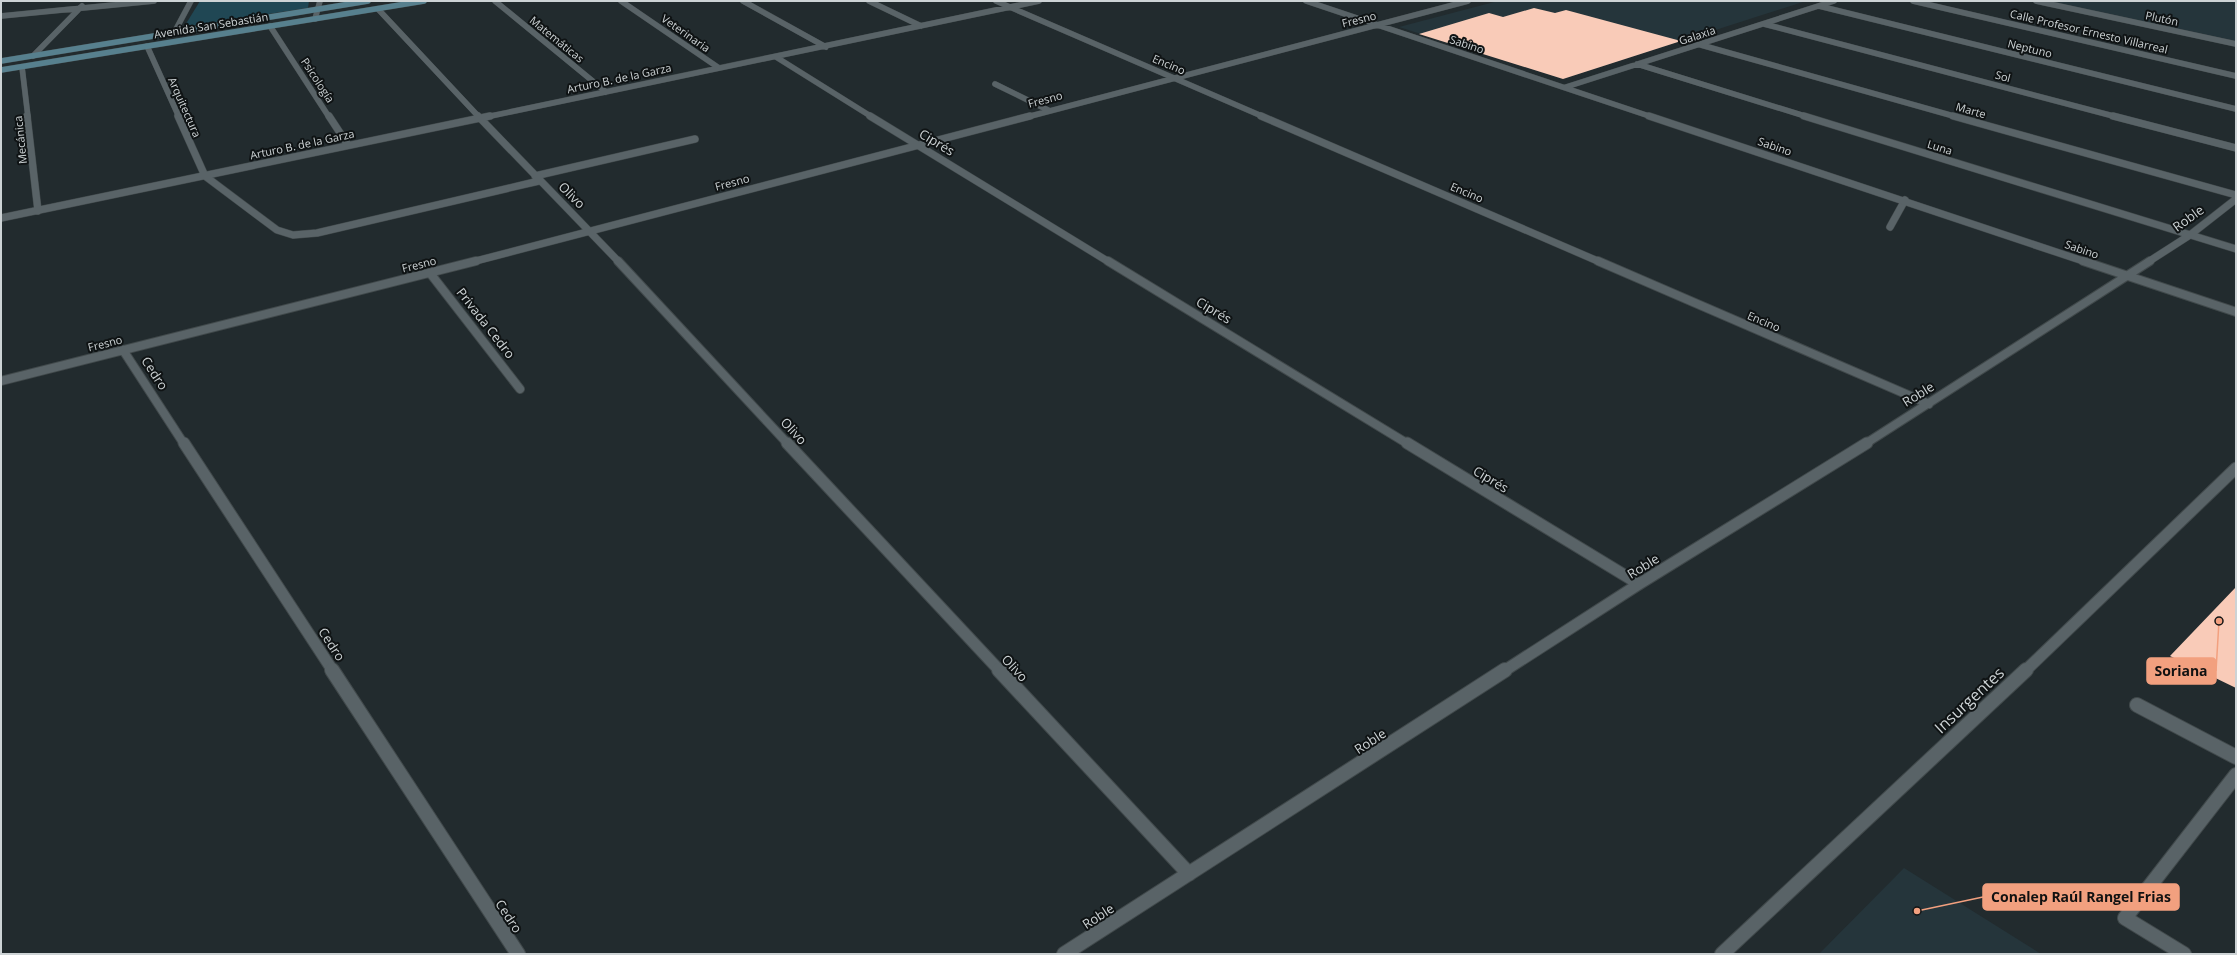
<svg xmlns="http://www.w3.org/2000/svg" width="2237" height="955" font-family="'Open Sans',sans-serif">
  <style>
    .built { fill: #25353b }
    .green { fill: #204754 }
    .building { fill: #f9cbb8 }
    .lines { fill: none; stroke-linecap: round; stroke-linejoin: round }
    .service-far1-casing { stroke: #41494b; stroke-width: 8 }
    .service-casing { stroke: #41494b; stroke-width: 16 }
    .minor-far4-casing { stroke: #41494b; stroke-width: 6 }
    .minor-far3-casing { stroke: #41494b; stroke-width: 8 }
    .minor-far2-casing { stroke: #41494b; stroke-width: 10 }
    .minor-far1-casing { stroke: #41494b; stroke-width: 13 }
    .minor-casing { stroke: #41494b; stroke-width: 16 }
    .secondary-casing { stroke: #41494b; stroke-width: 6 }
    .service-far1 { stroke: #596367; stroke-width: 7 }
    .service { stroke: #596367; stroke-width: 14 }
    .minor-far4 { stroke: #596367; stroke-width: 5.5 }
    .minor-far3 { stroke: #596367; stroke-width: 7 }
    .minor-far2 { stroke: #596367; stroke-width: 8 }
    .minor-far1 { stroke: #596367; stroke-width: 11 }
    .minor { stroke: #596367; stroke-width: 14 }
    .secondary { stroke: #57808e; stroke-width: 5.5 }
    .labels { text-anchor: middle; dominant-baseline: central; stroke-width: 4; stroke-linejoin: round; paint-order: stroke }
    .far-street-label { font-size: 11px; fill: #cdd3d5; stroke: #0f1314 }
    .street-label { font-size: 13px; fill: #cdd3d5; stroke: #0f1314 }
    .near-street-label { font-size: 16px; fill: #cdd3d5; stroke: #0f1314 }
    .leader { fill: none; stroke: #f2a07f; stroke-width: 1.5 }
    .callout-dot { fill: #f2a07f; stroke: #0f1314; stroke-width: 1.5 }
    .callout { fill: #f2a07f; stroke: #f2a07f; stroke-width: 1.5 }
    .callout-label { font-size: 14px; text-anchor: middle; font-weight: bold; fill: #111 }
  </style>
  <rect width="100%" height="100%" fill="#222b2e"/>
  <path class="built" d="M 1498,1 L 1806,1 L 1563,79 L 1399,27 Z
    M 2046,1 L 2236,1 L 2236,42 Z
    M 1904,868 L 2041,954 L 1819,954 Z"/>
  <path class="green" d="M 200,1 L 309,1 L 308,8 L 184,27 Z"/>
  <path class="building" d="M 1534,8 L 1555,13 L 1566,10 L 1681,41 L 1563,79 L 1419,34 L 1489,13 L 1503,17 Z
    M 2236,587 L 2236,688 L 2170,656 Z"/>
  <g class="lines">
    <defs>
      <path id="service-far1" d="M 1890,227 L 1905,200"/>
      <path id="service" d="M 2137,705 L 2236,757
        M 2184,954 L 2125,918 L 2236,775"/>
      <path id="minor-far4" d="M 495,1 L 606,92
        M 621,1 L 719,68
        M 743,1 L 826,47
        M 869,1 L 921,26
        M 996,1 L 1264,117
        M 1306,1 L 1652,117
        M 1913,1 L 2236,76
        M 2036,1 L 2236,44
        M 1819,6 L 2236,109
        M 378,9 L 479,117
        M 1,16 L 154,1
        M 315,19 L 320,1
        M 1764,24 L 2117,117
        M 270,26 L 329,117
        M 174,33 L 191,1
        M 1701,45 L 1957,117
        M 147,46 L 179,117
        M 33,56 L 82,6
        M 776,57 L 872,117
        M 1637,64 L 1808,117
        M 22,67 L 28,117
        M 995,84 L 1048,110
        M 1566,87 L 1834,1
        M 486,117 L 1039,1
        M 1027,117 L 1468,1"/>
      <path id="minor-far3" d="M 27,116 L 38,211
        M 178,116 L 205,176 L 277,230 L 293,235 L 317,233 L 539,181
        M 329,116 L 348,145
        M 478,116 L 619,262
        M 870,116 L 1109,262
        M 1261,116 L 1600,262
        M 1649,116 L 2086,262
        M 1804,116 L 2236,249
        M 1953,116 L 2236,195
        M 2113,116 L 2236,148
        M 535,176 L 695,139
        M 1,218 L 490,116
        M 472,262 L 1030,116
        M 2148,262 L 2190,235 L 2236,199"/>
      <path id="minor-far2" d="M 618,261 L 788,444
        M 1108,261 L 1408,444
        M 1598,261 L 1929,404
        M 2083,261 L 2236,312
        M 430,273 L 520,389
        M 123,350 L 184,444
        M 1,381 L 476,261
        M 1865,444 L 2150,261"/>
      <path id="minor-far1" d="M 184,443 L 333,671
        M 787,443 L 1000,671
        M 1407,443 L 1639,584
        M 1504,671 L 1639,584 L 1867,443
        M 2025,671 L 2236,468"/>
      <path id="minor" d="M 332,670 L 518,954
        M 999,670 L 1189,874
        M 1064,954 L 1505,670
        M 1722,954 L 2026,670"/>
      <path id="secondary" d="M 1,61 L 368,1
        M 1,70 L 424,1"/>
    </defs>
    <use href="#service-far1" class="service-far1-casing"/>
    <use href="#service" class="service-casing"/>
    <use href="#minor-far4" class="minor-far4-casing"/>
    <use href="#minor-far3" class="minor-far3-casing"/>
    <use href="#minor-far2" class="minor-far2-casing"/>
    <use href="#minor-far1" class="minor-far1-casing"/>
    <use href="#minor" class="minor-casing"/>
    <use href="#secondary" class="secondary-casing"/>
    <use href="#service-far1" class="service-far1"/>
    <use href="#service" class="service"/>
    <use href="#minor-far4" class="minor-far4"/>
    <use href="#minor-far3" class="minor-far3"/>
    <use href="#minor-far2" class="minor-far2"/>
    <use href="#minor-far1" class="minor-far1"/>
    <use href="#minor" class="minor"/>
    <use href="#secondary" class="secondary"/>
  </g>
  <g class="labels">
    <g class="far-street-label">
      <text transform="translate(2162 18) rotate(12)">Plutón</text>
      <text transform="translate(1359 19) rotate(-14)">Fresno</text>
      <text transform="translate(211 25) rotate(-9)">Avenida San Sebastián</text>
      <text transform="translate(2089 31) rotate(13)">Calle Profesor Ernesto Villarreal</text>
      <text transform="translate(686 33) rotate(35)">Veterinaria</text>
      <text transform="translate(1697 35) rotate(-18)">Galaxia</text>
      <text transform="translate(557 39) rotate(39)">Matemáticas</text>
      <text transform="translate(1467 44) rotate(18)">Sabino</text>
      <text transform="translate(2030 48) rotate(14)">Neptuno</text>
      <text transform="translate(1169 64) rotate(23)">Encino</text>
      <text transform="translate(2003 76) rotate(15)">Sol</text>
      <text transform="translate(619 78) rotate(-12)">Arturo B. de la Garza</text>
      <text transform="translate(318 80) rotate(57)">Psicología</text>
      <text transform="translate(1045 99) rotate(-15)">Fresno</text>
      <text transform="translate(185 107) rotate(66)">Arquitectura</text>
      <text transform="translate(1971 110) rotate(16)">Marte</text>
      <text transform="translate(20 140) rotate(-96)">Mecánica</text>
      <text transform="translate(302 144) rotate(-12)">Arturo B. de la Garza</text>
      <text transform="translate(1775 146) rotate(19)">Sabino</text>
      <text transform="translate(1940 147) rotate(17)">Luna</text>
      <text transform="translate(732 182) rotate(-15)">Fresno</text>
      <text transform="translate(1467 192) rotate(23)">Encino</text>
      <text transform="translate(2082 249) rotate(19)">Sabino</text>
      <text transform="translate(419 264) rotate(-14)">Fresno</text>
      <text transform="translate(1764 321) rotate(23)">Encino</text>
      <text transform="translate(105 343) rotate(-14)">Fresno</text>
    </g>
    <g class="street-label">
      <text transform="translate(937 142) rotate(31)">Ciprés</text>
      <text transform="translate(572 195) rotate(44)">Olivo</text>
      <text transform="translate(2188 218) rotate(-36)">Roble</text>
      <text transform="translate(1214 310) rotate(31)">Ciprés</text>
      <text transform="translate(486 323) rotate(52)">Privada Cedro</text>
      <text transform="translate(155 373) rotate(57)">Cedro</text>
      <text transform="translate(1918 394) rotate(-32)">Roble</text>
      <text transform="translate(794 431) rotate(47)">Olivo</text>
      <text transform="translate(1491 479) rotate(31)">Ciprés</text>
      <text transform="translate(1643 566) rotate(-32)">Roble</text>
      <text transform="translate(332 644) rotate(57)">Cedro</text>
      <text transform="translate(1015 668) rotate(47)">Olivo</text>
      <text transform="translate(1370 741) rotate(-33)">Roble</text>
      <text transform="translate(509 916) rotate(57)">Cedro</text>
      <text transform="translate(1098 916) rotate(-33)">Roble</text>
    </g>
    <g class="near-street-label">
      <text transform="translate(1969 700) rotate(-43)">Insurgentes</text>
    </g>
  </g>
  <path class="leader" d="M2219 621L2216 671M1917 911L1983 897"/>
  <g class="callout-dot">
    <circle cx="2219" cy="621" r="4"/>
    <circle cx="1917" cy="911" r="4"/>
  </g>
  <g class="callout">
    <rect x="2147" y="658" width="69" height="26" rx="4"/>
    <rect x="1983" y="884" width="196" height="26" rx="4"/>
  </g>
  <g class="callout-label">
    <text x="2181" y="676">Soriana</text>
    <text x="2081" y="902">Conalep Raúl Rangel Frias</text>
  </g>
  <rect width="2237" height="955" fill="none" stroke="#cdd3d5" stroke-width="4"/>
</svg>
